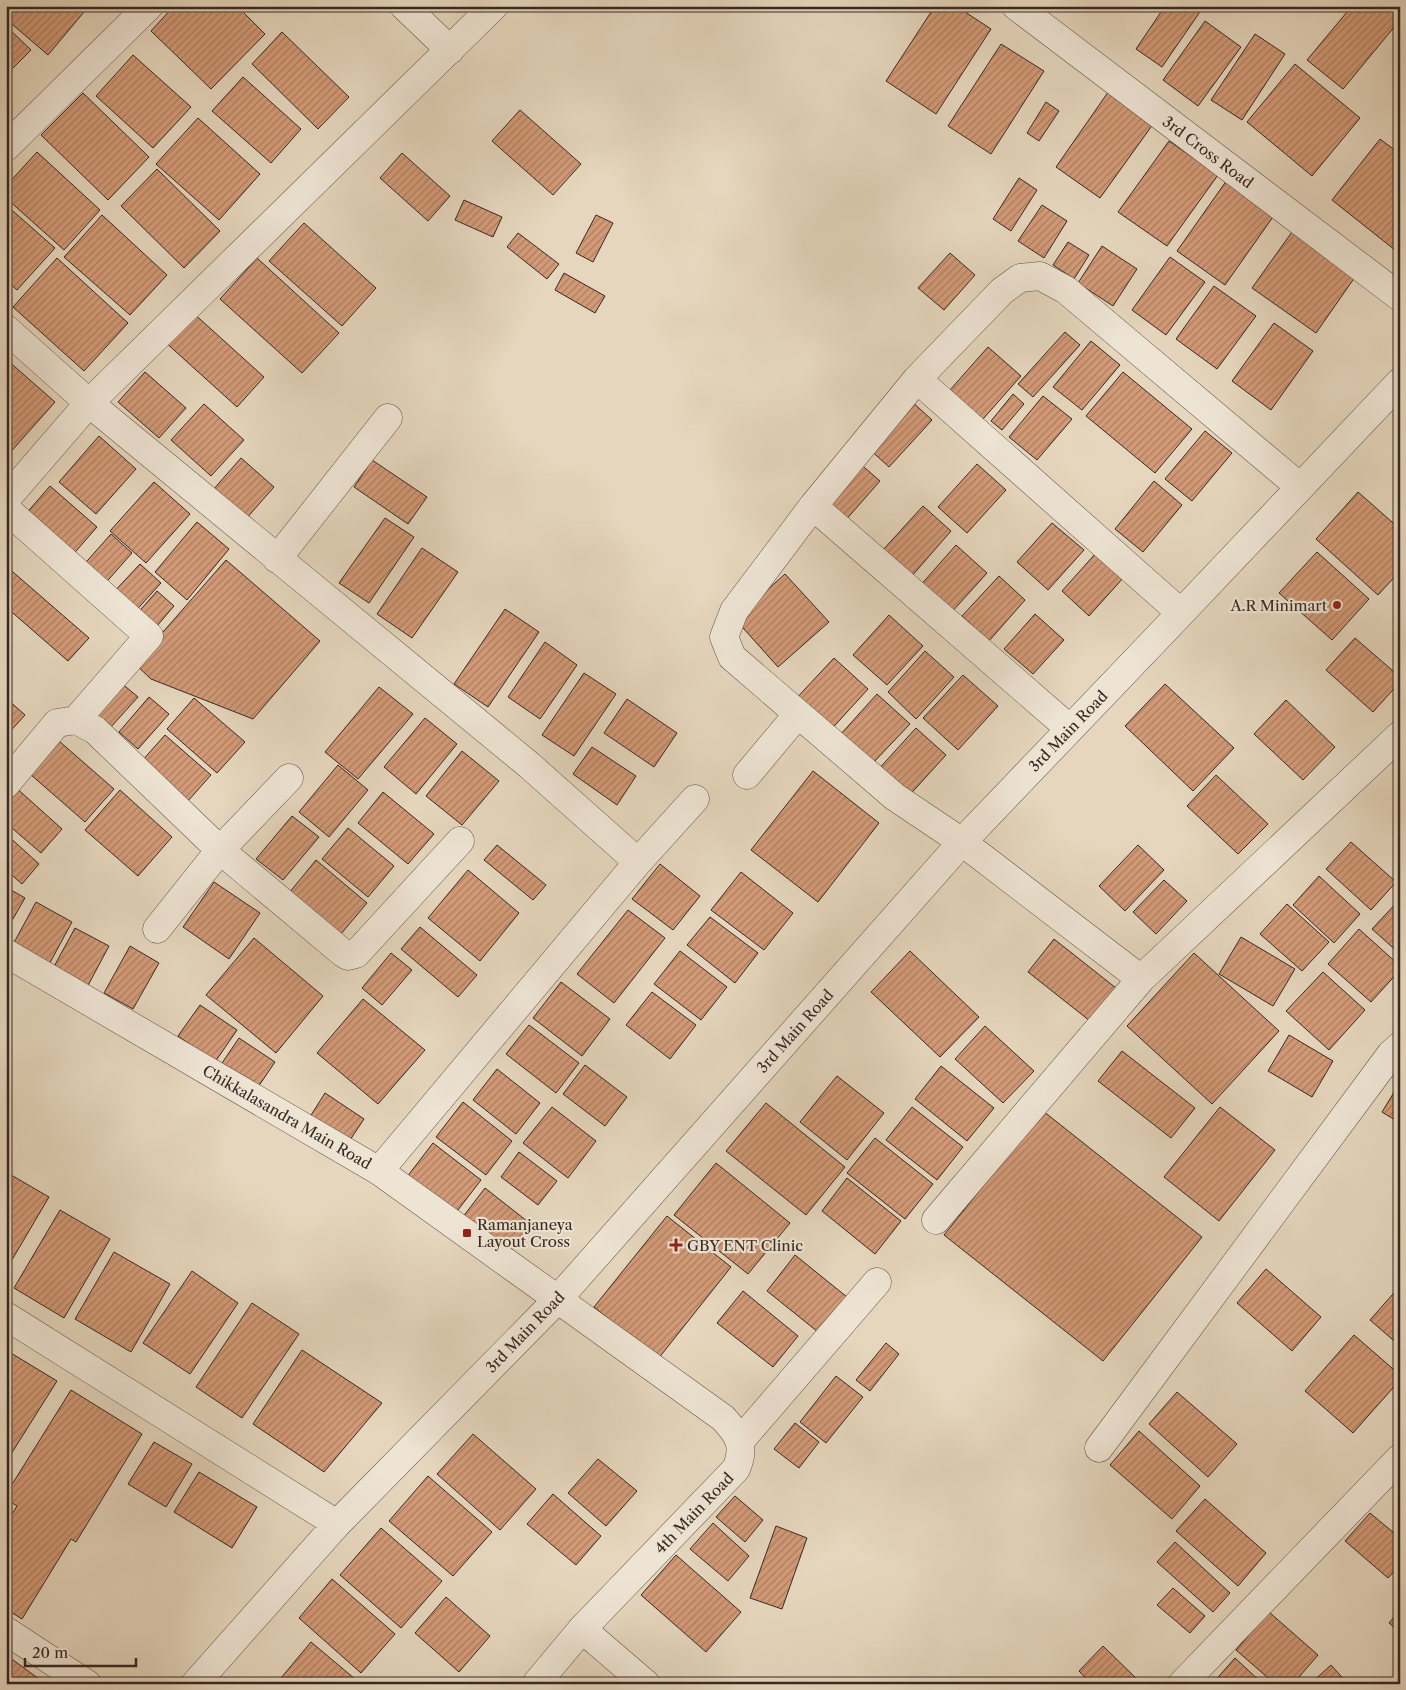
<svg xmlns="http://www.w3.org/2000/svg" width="1406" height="1690" font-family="'Libre Caslon Text',serif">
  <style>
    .building { fill: url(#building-hatch); stroke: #382822 }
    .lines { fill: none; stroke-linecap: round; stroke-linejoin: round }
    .minor-casing { stroke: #635449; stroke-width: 29 }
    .tertiary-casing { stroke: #635449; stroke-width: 29 }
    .minor { stroke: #eee4d4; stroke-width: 28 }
    .tertiary { stroke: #eee4d4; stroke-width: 28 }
    .poi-dot { fill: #8f2418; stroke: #eee4d4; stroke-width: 2 }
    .labels { text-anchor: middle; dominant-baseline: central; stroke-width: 4.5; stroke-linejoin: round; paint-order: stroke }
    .street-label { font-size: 15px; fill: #382822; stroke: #eee4d4 }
    .poi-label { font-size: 15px; fill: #382822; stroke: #eee4d4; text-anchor: start }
  </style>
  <defs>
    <pattern id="building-hatch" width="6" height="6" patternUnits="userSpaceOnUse" patternTransform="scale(1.25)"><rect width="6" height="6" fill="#d39a77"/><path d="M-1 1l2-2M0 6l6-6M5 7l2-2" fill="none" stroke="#ac7e61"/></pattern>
  </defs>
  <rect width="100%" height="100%" fill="#e5d6bd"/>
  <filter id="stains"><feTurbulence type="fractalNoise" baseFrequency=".004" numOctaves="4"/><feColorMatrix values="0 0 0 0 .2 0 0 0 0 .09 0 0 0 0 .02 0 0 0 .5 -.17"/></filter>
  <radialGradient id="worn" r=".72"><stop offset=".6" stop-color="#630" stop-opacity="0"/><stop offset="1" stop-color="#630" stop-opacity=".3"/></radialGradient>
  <path class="building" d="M 6,6 L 89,6 L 48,55 L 6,19 Z
    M 174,6 L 237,6 L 265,34 L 211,89 L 151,31 Z
    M 935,6 L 956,6 L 991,29 L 936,114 L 886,81 Z
    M 1165,6 L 1204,6 L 1162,67 L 1136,49 Z
    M 1352,6 L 1392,6 L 1400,12 L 1400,20 L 1343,89 L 1307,60 Z
    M 1205,21 L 1241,47 L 1198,106 L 1163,80 Z
    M 6,26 L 31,50 L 6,75 Z
    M 282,32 L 349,97 L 318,129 L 252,64 Z
    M 1255,34 L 1285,54 L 1242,120 L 1211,100 Z
    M 1001,44 L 1044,71 L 991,154 L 948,126 Z
    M 133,55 L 191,107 L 153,148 L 96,96 Z
    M 1295,64 L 1360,118 L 1312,176 L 1247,122 Z
    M 243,77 L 301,129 L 271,163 L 212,111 Z
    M 1111,88 L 1156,120 L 1100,198 L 1056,167 Z
    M 83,93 L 149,157 L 108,200 L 41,135 Z
    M 1046,102 L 1059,111 L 1039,141 L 1027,133 Z
    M 520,110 L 581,164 L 553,195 L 492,141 Z
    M 198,118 L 260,174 L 219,220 L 156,164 Z
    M 1380,139 L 1400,154 L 1400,254 L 1332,200 Z
    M 1169,141 L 1218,175 L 1167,246 L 1118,212 Z
    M 37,152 L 100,210 L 64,250 L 6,198 L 6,186 Z
    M 402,153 L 450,196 L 428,221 L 380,178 Z
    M 157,169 L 220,231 L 184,268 L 121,206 Z
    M 1019,178 L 1037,190 L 1011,231 L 993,219 Z
    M 1227,180 L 1275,214 L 1225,285 L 1177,251 Z
    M 464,200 L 502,217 L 493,237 L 455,220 Z
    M 6,205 L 55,248 L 17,290 L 6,280 Z
    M 1042,205 L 1067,221 L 1044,258 L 1018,241 Z
    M 102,215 L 167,275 L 130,315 L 64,257 Z
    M 596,215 L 613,223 L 593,262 L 576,253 Z
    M 304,223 L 376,288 L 342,326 L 269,261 Z
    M 1292,232 L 1355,277 L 1316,333 L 1252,288 Z
    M 518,233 L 559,264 L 547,279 L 507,247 Z
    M 1068,242 L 1089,255 L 1074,279 L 1053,265 Z
    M 1102,246 L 1137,269 L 1113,306 L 1078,283 Z
    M 950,253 L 975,275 L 944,310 L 918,288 Z
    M 1170,257 L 1205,282 L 1166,335 L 1132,310 Z
    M 57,258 L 128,323 L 84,371 L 13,307 Z
    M 257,258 L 339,333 L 302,373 L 220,299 Z
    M 564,273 L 605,296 L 595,313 L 555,290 Z
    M 1214,286 L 1256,316 L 1217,369 L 1176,339 Z
    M 191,311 L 264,377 L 237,407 L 164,341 Z
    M 1274,323 L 1313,351 L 1271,410 L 1232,381 Z
    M 1065,332 L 1080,345 L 1033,397 L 1018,384 Z
    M 1091,341 L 1120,365 L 1082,410 L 1053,387 Z
    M 988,347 L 1021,376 L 983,419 L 950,390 Z
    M 6,359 L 55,402 L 8,455 L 6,453 Z
    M 145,372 L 186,408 L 159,438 L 118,402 Z
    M 1123,372 L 1192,429 L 1155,473 L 1086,416 Z
    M 1013,394 L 1024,404 L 1002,430 L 991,421 Z
    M 1043,396 L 1072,419 L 1037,460 L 1009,437 Z
    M 909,399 L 932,420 L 889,467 L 866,446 Z
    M 204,404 L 244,440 L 211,476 L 171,440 Z
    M 1205,431 L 1232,453 L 1192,501 L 1165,479 Z
    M 99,436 L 136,469 L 96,514 L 59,482 Z
    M 241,458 L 274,487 L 245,520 L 212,491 Z
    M 372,460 L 427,497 L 408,524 L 354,487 Z
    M 857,461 L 880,481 L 844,522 L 820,502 Z
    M 977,464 L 1006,490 L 967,533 L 938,507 Z
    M 1154,481 L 1182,505 L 1143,552 L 1115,529 Z
    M 154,482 L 190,514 L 146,563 L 110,531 Z
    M 50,486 L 97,527 L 70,558 L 24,516 Z
    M 1358,492 L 1400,529 L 1400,571 L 1378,595 L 1316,539 Z
    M 923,506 L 951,531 L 911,577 L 882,551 Z
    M 385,518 L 414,537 L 369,603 L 339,583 Z
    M 197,522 L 229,549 L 187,600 L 155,572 Z
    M 1052,523 L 1084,550 L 1048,590 L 1017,562 Z
    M 111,534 L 132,553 L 101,588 L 80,569 Z
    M 956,545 L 987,573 L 950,614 L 919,587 Z
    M 422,548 L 458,572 L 412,638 L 377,614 Z
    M 1317,552 L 1369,599 L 1332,640 L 1279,593 Z
    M 1096,553 L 1124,577 L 1089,616 L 1062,591 Z
    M 226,560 L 320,641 L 253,719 L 151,679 L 135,664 Z
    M 140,564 L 161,583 L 132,615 L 111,595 Z
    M 6,566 L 89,638 L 68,661 L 6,607 Z
    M 785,574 L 829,622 L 778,667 L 735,619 Z
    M 999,576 L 1025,600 L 989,641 L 962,616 Z
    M 157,591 L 174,606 L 151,633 L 134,617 Z
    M 505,609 L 539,632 L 488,707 L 454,684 Z
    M 1035,614 L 1064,640 L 1033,674 L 1004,649 Z
    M 889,615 L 923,646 L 887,685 L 853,655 Z
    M 1355,638 L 1400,677 L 1400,682 L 1373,712 L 1326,670 Z
    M 545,642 L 577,665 L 540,719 L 508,697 Z
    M 925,651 L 954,677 L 916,719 L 888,692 Z
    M 834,658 L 868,689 L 827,734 L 792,703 Z
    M 584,673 L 616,694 L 574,756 L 542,735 Z
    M 963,675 L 998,706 L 958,750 L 923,718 Z
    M 120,682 L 138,697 L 110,728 L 93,713 Z
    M 1165,684 L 1234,748 L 1193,791 L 1125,726 Z
    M 379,687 L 413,714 L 358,779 L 325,752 Z
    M 877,694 L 910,724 L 872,764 L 840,735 Z
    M 149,697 L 169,714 L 138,749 L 119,732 Z
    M 6,698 L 25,715 L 6,736 Z
    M 194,698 L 245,742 L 217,773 L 167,729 Z
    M 627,699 L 677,733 L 654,767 L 604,733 Z
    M 1286,700 L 1335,747 L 1303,780 L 1254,734 Z
    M 425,718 L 457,744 L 416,794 L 384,767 Z
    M 916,728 L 946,755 L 906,799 L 876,772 Z
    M 51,734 L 114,789 L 85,822 L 22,767 Z
    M 165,735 L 211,775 L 187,802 L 141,762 Z
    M 592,747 L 636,776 L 617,805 L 573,774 Z
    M 462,751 L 499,781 L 462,825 L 426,796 Z
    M 338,765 L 368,790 L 329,837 L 299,812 Z
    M 813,771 L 879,823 L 818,902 L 751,850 Z
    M 1216,775 L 1268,824 L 1238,854 L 1187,806 Z
    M 13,785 L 62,829 L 41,853 L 6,823 L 6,793 Z
    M 120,790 L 172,837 L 138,876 L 85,830 Z
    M 383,792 L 434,834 L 408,864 L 358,823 Z
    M 292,816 L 319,837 L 283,880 L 256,859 Z
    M 348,828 L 394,866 L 368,897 L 322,859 Z
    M 6,834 L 39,864 L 22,884 L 6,870 Z
    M 1351,842 L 1396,882 L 1371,910 L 1326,869 Z
    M 497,845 L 546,885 L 533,900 L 484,860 Z
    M 1138,845 L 1164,870 L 1125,911 L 1099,886 Z
    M 316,860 L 367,903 L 340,935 L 289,893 Z
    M 660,864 L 700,896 L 673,930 L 632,899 Z
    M 468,870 L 519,913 L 480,961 L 428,918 Z
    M 741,872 L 793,913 L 764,950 L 711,910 Z
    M 1319,876 L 1360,914 L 1334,943 L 1293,905 Z
    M 1164,880 L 1187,901 L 1156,934 L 1133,912 Z
    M 214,882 L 260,913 L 229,959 L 183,927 Z
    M 6,887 L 25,898 L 6,931 Z
    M 1400,899 L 1400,954 L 1372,929 Z
    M 36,902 L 72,922 L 46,970 L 10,950 Z
    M 1287,904 L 1329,942 L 1302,971 L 1260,934 Z
    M 628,910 L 665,938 L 614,1003 L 577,974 Z
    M 710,917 L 758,953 L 735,983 L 687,945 Z
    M 420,927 L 477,975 L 458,997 L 401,949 Z
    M 75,928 L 109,946 L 85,991 L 51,972 Z
    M 1359,929 L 1400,966 L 1400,970 L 1371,1002 L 1328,964 Z
    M 1241,937 L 1295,969 L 1273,1006 L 1219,974 Z
    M 254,938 L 323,996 L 276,1053 L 206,995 Z
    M 1054,939 L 1116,988 L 1090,1021 L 1028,972 Z
    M 130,946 L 159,963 L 133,1009 L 104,993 Z
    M 680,951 L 727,987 L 701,1020 L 654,984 Z
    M 910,951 L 979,1017 L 940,1057 L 871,992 Z
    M 391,953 L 412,970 L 382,1005 L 362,988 Z
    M 1194,953 L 1279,1031 L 1212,1104 L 1127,1026 Z
    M 1323,972 L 1365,1010 L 1329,1050 L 1286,1011 Z
    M 561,982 L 610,1019 L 582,1056 L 533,1018 Z
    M 652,992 L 696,1025 L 670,1059 L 626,1025 Z
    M 363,999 L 425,1050 L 378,1104 L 317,1053 Z
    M 200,1005 L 237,1030 L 215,1062 L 178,1036 Z
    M 529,1025 L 579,1063 L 556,1093 L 506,1054 Z
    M 985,1026 L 1034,1071 L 1003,1103 L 955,1059 Z
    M 1289,1035 L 1333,1061 L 1312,1097 L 1268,1071 Z
    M 239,1038 L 275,1062 L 256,1090 L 220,1066 Z
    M 1122,1051 L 1195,1108 L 1171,1138 L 1098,1081 Z
    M 585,1065 L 627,1097 L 605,1126 L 563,1094 Z
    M 941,1066 L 994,1108 L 967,1141 L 915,1099 Z
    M 497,1069 L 540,1103 L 516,1134 L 473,1100 Z
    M 837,1076 L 884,1113 L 847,1160 L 800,1122 Z
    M 1396,1089 L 1400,1092 L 1400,1123 L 1382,1112 Z
    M 325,1093 L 364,1119 L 346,1146 L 308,1120 Z
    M 463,1102 L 512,1141 L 486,1175 L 436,1137 Z
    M 766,1103 L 845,1167 L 806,1215 L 726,1151 Z
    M 552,1107 L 596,1141 L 568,1178 L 523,1143 Z
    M 912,1107 L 963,1147 L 937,1180 L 886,1140 Z
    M 1220,1107 L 1275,1150 L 1219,1221 L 1164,1177 Z
    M 1043,1111 L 1202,1237 L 1103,1361 L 944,1235 Z
    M 875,1138 L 933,1184 L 905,1219 L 847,1173 Z
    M 433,1143 L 481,1180 L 451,1219 L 403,1182 Z
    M 519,1152 L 557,1181 L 538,1205 L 501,1177 Z
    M 716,1163 L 790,1223 L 748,1274 L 674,1215 Z
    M 6,1172 L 49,1197 L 6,1270 Z
    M 847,1178 L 901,1221 L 875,1254 L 822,1211 Z
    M 485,1188 L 532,1225 L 506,1258 L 459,1222 Z
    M 60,1210 L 110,1239 L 64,1318 L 14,1288 Z
    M 667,1216 L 731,1267 L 658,1359 L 594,1307 Z
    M 114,1252 L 170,1284 L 131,1352 L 75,1319 Z
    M 795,1255 L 847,1297 L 818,1332 L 767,1291 Z
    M 1266,1269 L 1321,1317 L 1292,1351 L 1237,1303 Z
    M 192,1271 L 238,1303 L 190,1374 L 143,1343 Z
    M 1400,1286 L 1400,1346 L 1370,1320 Z
    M 743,1291 L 798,1336 L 773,1367 L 717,1323 Z
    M 252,1303 L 299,1334 L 242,1418 L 196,1387 Z
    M 1354,1335 L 1400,1375 L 1400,1380 L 1353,1433 L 1305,1391 Z
    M 886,1343 L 899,1354 L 870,1391 L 856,1380 Z
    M 6,1350 L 57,1381 L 6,1462 Z
    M 302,1350 L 382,1403 L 324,1472 L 253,1424 Z
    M 836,1376 L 863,1397 L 826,1443 L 800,1422 Z
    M 71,1390 L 142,1434 L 76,1542 L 71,1539 L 22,1619 L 6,1609 L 6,1524 L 17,1506 L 6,1499 L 6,1494 Z
    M 1177,1392 L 1237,1444 L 1208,1477 L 1149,1424 Z
    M 795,1423 L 819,1442 L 799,1468 L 774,1449 Z
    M 1139,1431 L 1200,1486 L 1172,1519 L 1110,1465 Z
    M 473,1434 L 536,1489 L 500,1530 L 437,1474 Z
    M 154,1442 L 192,1464 L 166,1507 L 128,1484 Z
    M 598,1459 L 637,1491 L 606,1526 L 568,1493 Z
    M 199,1472 L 257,1507 L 232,1548 L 174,1512 Z
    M 428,1476 L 492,1532 L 453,1576 L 389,1521 Z
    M 553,1494 L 601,1536 L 576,1565 L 527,1524 Z
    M 735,1496 L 763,1520 L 745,1542 L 716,1517 Z
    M 1205,1499 L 1266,1553 L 1238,1586 L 1176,1531 Z
    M 1370,1513 L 1400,1538 L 1400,1565 L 1388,1578 L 1345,1541 Z
    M 713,1523 L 749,1556 L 728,1581 L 690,1549 Z
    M 776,1526 L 807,1538 L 782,1609 L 750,1598 Z
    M 381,1528 L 442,1581 L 401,1628 L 340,1575 Z
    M 1175,1542 L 1230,1593 L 1213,1612 L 1157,1562 Z
    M 676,1555 L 741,1612 L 706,1652 L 641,1595 Z
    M 332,1579 L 395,1634 L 361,1673 L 299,1618 Z
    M 1173,1588 L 1205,1616 L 1190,1633 L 1157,1605 Z
    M 446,1597 L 490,1636 L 459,1672 L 415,1633 Z
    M 1400,1610 L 1400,1632 L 1389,1623 Z
    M 1269,1612 L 1318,1655 L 1293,1684 L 1275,1684 L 1236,1650 Z
    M 311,1642 L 361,1684 L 276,1684 Z
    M 1103,1646 L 1140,1682 L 1139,1684 L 1091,1684 L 1079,1671 Z
    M 9,1657 L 46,1684 L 6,1684 L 6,1660 Z
    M 1235,1658 L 1263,1684 L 1212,1684 Z
    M 1331,1665 L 1348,1684 L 1310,1684 Z"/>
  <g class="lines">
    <defs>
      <path id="minor" d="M 404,6 L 450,50
        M 1016,6 L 1400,297
        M 6,147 L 149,6
        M 6,329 L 89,403 L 529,765 L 638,862 L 379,1171
        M 917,379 L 1181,613
        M 1300,487 L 1066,290 L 1040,276 L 1020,278 L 1002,291 L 917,379 L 813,506 L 734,611 L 724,637 L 732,657 L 895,797 L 962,842 L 1141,979 L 1400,735
        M 6,499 L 89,403 L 494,6
        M 813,506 L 1070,729
        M 6,509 L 149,636 L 76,720
        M 277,559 L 388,418
        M 747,775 L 798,714
        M 6,784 L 57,723 L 76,720 L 95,730 L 220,850 L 343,953 L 348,956 L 356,954 L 460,841
        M 638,862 L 695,799
        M 157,929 L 220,850 L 289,778
        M 936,1220 L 1141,979
        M 6,1316 L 337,1524
        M 740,1441 L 877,1282
        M 1099,1448 L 1391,1054 L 1400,1046
        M 582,1629 L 646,1684
        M 6,1631 L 87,1684
        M 195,1684 L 337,1524 L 557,1300 L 962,842 L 1181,613 L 1400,382
        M 1182,1684 L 1400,1458"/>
      <path id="tertiary" d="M 6,953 L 379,1171 L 723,1418 C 739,1435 746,1446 736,1469 L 582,1629 L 536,1684"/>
    </defs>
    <use href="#minor" class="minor-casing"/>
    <use href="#tertiary" class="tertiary-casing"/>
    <use href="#minor" class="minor"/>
    <use href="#tertiary" class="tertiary"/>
  </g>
  <g class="poi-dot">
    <circle cx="1337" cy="605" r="5"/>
    <rect x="462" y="1228" width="10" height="10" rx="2.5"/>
    <path d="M673.5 1237.5h5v5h5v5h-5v5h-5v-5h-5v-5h5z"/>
  </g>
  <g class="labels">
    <g class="street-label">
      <text transform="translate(1208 152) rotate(37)">3rd Cross Road</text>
      <text transform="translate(1068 731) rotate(-46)">3rd Main Road</text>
      <text transform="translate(795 1031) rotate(-48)">3rd Main Road</text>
      <text transform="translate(287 1117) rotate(30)">Chikkalasandra Main Road</text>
      <text transform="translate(525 1332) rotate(-46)">3rd Main Road</text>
      <text transform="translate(694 1513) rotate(-46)">4th Main Road</text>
    </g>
    <g class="poi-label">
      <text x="1327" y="605" text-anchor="end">A.R Minimart</text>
      <text x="477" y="1224">Ramanjaneya<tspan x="477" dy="17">Layout Cross</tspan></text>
      <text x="687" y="1245">GBY ENT Clinic</text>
    </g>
  </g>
  <rect width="1406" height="1690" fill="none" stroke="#e5d6bd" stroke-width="25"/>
  <rect x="8" y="8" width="1391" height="1675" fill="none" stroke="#382822" stroke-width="2.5"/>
  <rect x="12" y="12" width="1381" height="1665" fill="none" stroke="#382822"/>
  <path d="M25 1658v8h111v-8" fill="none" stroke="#382822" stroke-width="2.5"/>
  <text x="32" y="1658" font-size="15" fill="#382822" stroke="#eee4d4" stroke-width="4" paint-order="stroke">20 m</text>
  <rect width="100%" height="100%" filter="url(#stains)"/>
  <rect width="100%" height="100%" fill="url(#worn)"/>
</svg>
